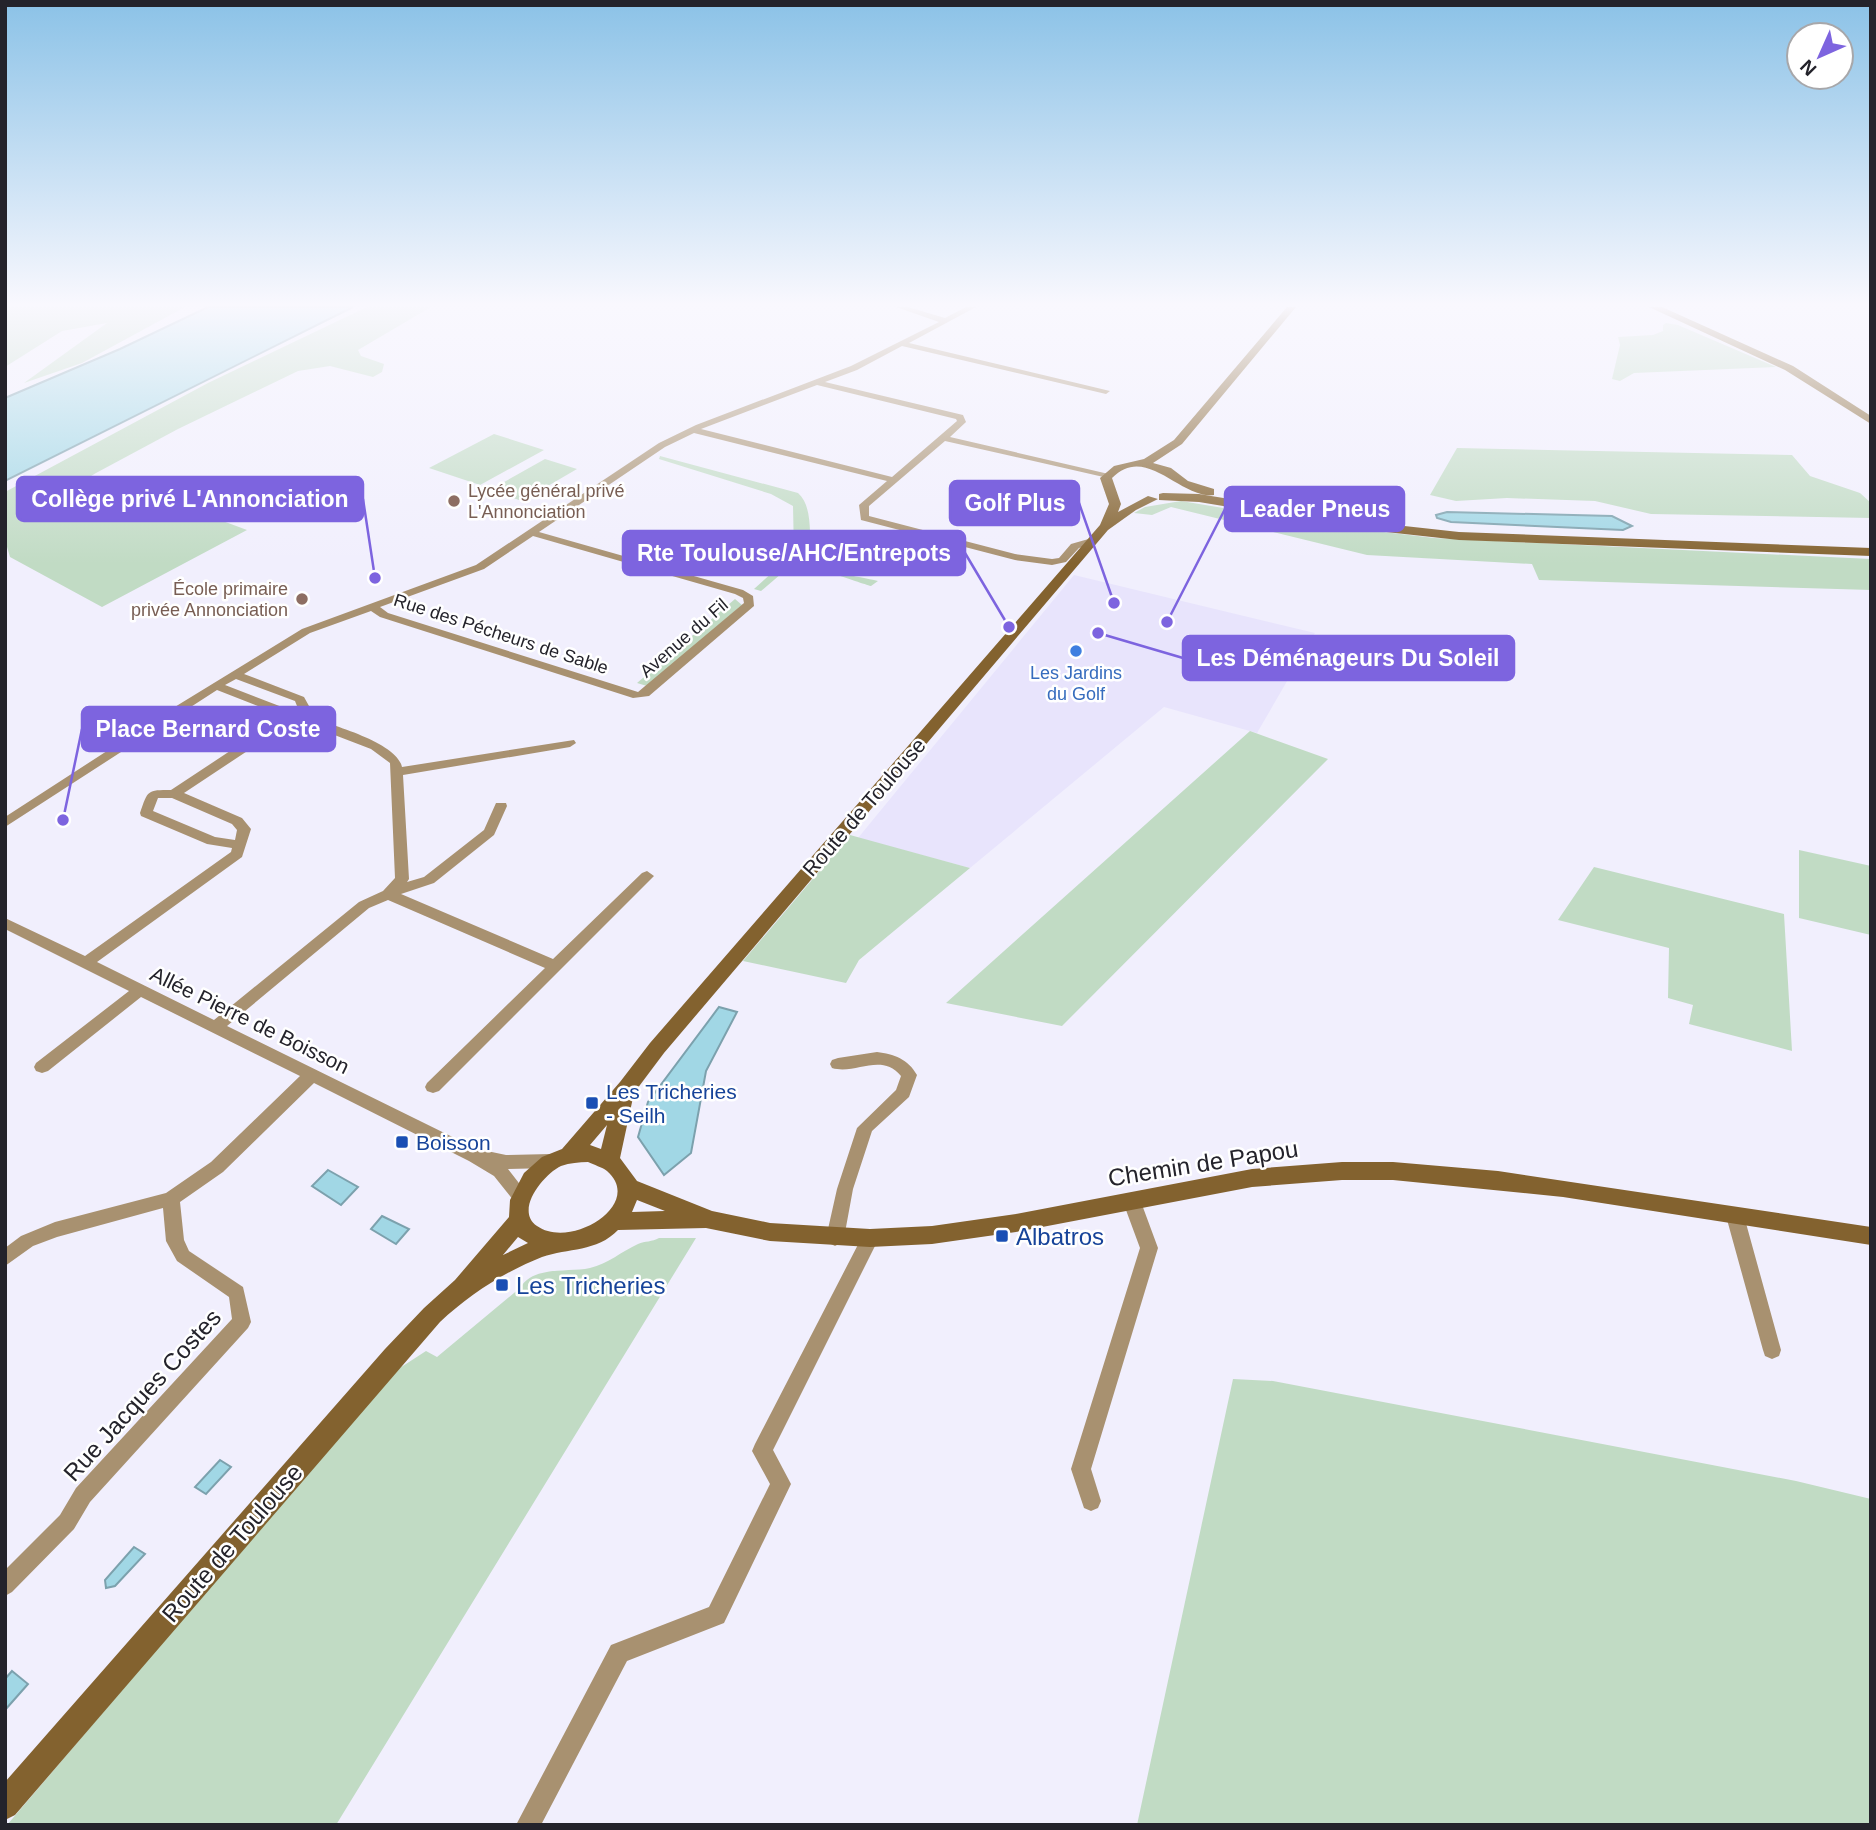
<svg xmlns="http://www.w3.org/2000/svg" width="1876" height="1830" font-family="Helvetica,sans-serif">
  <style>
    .built { fill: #e8e4fc }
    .green { fill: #c1dbc4 }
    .water { fill: #a1d7e5; stroke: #7ca1ad; stroke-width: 2 }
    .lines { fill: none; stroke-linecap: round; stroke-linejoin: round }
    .street { fill: #a89170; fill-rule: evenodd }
    .secondary { fill: #83622f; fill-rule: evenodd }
    .education-dot { fill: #8d6e63; stroke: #fff; stroke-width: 2.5 }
    .shop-dot { fill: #3f7fe0; stroke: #fff; stroke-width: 2.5 }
    .transit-dot { fill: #1a4fb4; stroke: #fff; stroke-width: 2.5 }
    .labels { text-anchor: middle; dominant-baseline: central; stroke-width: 5; stroke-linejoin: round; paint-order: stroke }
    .far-education-label { font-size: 18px; fill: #785e54; stroke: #fff; text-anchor: start }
    .far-street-label { font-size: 18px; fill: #24232b; stroke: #fff }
    .far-shop-label { font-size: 18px; fill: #366cbe; stroke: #fff }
    .street-label { font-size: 21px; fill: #24232b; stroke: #fff }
    .transit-label { font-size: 21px; fill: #164399; stroke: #fff; text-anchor: start }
    .near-street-label { font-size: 24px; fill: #24232b; stroke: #fff }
    .near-transit-label { font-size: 24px; fill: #164399; stroke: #fff; text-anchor: start }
    .leader { fill: none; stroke: #7d64df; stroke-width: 2.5 }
    .callout-dot { fill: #7d64df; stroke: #fff; stroke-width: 2.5 }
    .callout { fill: #7d64df; stroke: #7d64df; stroke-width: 2.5 }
    .callout-label { font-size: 23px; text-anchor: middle; font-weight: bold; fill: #fff }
  </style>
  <rect width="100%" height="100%" fill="#f1effd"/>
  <path class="built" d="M 1074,575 L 1315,633 L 1257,733 L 1164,707 L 970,868 L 858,838 Z"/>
  <path class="green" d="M 5,307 L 185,307 L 82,363 L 24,383 L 107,323 L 62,331 L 5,367 Z
    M 367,307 L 431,307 L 358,350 L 361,356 L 384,364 L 382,372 L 373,377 L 330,366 L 298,371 L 178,429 L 96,473 L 34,511 L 150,494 L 247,530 L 102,607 L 10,557 L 5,540 L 5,492 L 208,383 Z
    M 1666,323 L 1678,325 L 1776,367 L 1634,373 L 1620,381 L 1612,379 L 1620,345 L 1618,337 L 1653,335 L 1663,331 L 1663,325 Z
    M 494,434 L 544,450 L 480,485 L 429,468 Z
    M 1457,448 L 1792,455 L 1810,476 L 1860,493 L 1871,503 L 1871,518 L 1651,514 L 1595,501 L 1507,498 L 1456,501 L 1430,495 Z
    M 660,456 L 798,493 C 813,506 809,535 811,555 C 822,573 858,576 878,581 L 871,586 C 860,583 800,562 795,562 L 761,591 L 754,589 L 794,553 L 793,506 L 771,494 L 659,459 Z
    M 545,459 L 577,469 L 522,501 L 490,490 Z
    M 1181,501 L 1326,525 L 1434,538 L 1871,559 L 1871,590 L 1539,580 L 1532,564 L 1367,555 L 1171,507 L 1152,515 L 1134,513 L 1145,507 Z
    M 735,599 L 742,605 L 647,686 L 637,683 Z
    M 1250,731 L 1328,759 L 1062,1026 L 946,1003 Z
    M 850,835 L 970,868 L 859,960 L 846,983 L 743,961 Z
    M 1799,850 L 1871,866 L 1871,935 L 1799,918 Z
    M 1594,867 L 1784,914 L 1792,1051 L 1689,1024 L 1693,1005 L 1668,998 L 1669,948 L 1558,920 Z
    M 659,1238 L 696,1238 L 336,1825 L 7,1825 L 392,1373 L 426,1351 L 437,1357 L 520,1288 C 534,1265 567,1273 590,1268 C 608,1264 622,1251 638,1244 C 645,1241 652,1242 659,1238 Z
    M 1233,1379 L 1273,1381 L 1796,1481 L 1871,1499 L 1871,1825 L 1137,1825 Z"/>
  <path class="water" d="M 208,307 L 353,307 L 5,481 L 5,398 L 120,349 Z
    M 1447,512 L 1612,516 L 1632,526 L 1623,530 L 1451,522 L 1437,518 L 1436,515 Z
    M 719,1007 L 737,1012 L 706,1071 L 691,1153 L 664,1175 L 638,1137 L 648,1102 Z
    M 328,1170 L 358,1187 L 341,1205 L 312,1186 Z
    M 382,1216 L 409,1229 L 396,1244 L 371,1229 Z
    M 220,1460 L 231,1467 L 206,1494 L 195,1487 Z
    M 134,1547 L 145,1554 L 115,1586 L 106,1588 L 105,1580 Z
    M 12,1671 L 28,1684 L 5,1710 L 5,1679 Z"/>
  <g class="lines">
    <path class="street" d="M 896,307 L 908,307 L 945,318 L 966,307 L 976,307 L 909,343 L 1110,391 L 1106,394 L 902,346 L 857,370 L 825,382 L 963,415 L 966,422 L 950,437 L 1113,475 L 1108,478 L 945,441 L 869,506 L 869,516 L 1015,554 L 1052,559 L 1059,558 L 1071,544 L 1092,538 L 1097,541 L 1096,543 L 1079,548 L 1066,562 L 1052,565 L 1015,560 L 861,520 L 859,505 L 887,481 L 694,433 L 665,447 L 539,532 L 743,590 L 753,596 L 754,606 L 649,696 L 633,698 L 380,617 L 371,611 L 310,633 L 244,674 L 304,697 L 309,706 L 305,716 C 329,724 397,742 402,767 L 574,740 L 576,743 L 570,747 L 403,775 L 409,879 L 407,882 L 424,877 L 484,830 L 496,803 L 506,803 L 507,806 L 494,835 L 434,883 L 401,894 L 553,959 L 642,873 L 647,871 L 654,876 L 439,1091 L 433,1093 L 427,1091 L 425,1087 L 427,1083 L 545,968 L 388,900 L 369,908 L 227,1026 L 483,1152 L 487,1151 L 506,1155 L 551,1154 L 557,1156 L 559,1161 L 557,1166 L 551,1168 L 508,1169 L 529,1196 L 526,1201 L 520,1203 L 514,1201 L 494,1176 L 469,1161 L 314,1083 L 223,1172 L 180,1202 L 184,1240 L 189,1251 L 243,1287 L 251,1322 L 248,1328 L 90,1502 L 74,1529 L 12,1592 L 5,1596 L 5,1570 L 60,1515 L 76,1488 L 232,1319 L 229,1297 L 177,1261 L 166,1241 L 163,1208 L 57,1237 L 33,1246 L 5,1266 L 5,1248 L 21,1236 L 55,1222 L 166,1193 L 211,1162 L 300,1076 L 141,997 L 48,1071 L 42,1073 L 36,1071 L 34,1067 L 36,1063 L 129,991 L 5,929 L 5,918 L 85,956 L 231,852 L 232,848 L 207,844 L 141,816 L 140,813 C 148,790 147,790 171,790 L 280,718 L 286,717 L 217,690 L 5,827 L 5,817 L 178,705 L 302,629 L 476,565 L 659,443 L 696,425 L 851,366 L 939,322 ZM 817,385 L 956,419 L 957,421 L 892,477 L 701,429 ZM 533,536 L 735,594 L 743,598 L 744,603 L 638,692 L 388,613 L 380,607 L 484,569 ZM 236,679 L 295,701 L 297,706 L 295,712 L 225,685 ZM 298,721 L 371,749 L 390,763 L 395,878 L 383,891 L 359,902 L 214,1020 L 97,962 L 242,857 L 251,829 L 242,818 L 184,793 L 288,724 ZM 158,798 L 172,798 L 232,824 L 237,830 L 235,840 L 215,837 L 153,811 Z
      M 877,1052 C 894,1054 908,1059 917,1075 L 909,1097 L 872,1131 L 853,1189 L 844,1238 L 841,1243 L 835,1246 L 829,1243 L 826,1238 L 837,1189 L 857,1128 L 896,1090 L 901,1076 C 881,1052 856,1075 832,1068 L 830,1064 L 832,1060 L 838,1058 Z
      M 1132,1195 L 1138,1197 L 1141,1202 L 1158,1248 L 1091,1469 L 1101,1501 L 1098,1508 L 1091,1511 L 1084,1508 L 1071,1469 L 1140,1248 L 1123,1202 L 1126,1197 Z
      M 1735,1209 L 1741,1211 L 1744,1216 L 1781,1350 L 1779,1356 L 1772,1359 L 1765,1356 L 1763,1350 L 1726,1216 L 1729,1211 Z
      M 870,1230 L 876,1233 L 879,1238 L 773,1450 L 791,1484 L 724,1623 L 627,1661 L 541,1825 L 516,1825 L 611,1645 L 709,1607 L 770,1484 L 752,1451 L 755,1444 L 864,1233 Z"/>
    <path class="secondary" d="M 1287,307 L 1296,307 L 1182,444 L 1153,463 L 1171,468 L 1188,481 L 1214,489 L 1214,495 C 1180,499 1146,443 1112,478 L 1121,504 L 1118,512 L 1148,496 L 1158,499 L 1136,510 L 1108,530 L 664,1053 L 634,1093 L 620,1158 L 637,1181 L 712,1211 L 770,1223 L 870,1229 L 932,1226 L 1016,1214 L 1252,1169 L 1342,1162 L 1393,1162 L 1498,1171 L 1871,1227 L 1871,1245 L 1563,1197 L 1393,1180 L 1342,1180 L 1252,1187 L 1016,1232 L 932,1244 L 870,1247 L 770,1241 L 706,1228 L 618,1230 C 597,1252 568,1248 542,1257 C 504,1272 469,1295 440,1322 L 15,1815 L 5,1820 L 5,1782 L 385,1349 L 424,1308 L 455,1280 L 509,1217 L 510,1200 L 524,1173 L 542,1157 L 562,1149 L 620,1082 L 650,1043 L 1100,525 L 1109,504 L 1100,478 L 1114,466 L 1144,459 L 1174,440 ZM 607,1125 L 601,1149 L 590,1145 ZM 588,1162 C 594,1165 602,1167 607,1171 C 645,1204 571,1250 537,1226 C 514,1210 544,1174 561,1166 C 570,1163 579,1162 588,1162 ZM 637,1200 L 665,1211 L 632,1212 ZM 518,1237 L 528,1243 L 503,1255 Z
      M 1649,307 L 1662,307 L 1793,366 L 1871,416 L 1871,424 L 1785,370 Z
      M 1163,493 L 1199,494 L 1368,522 L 1459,532 L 1871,548 L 1871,556 L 1459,540 L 1368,530 L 1199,502 L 1159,500 L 1159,494 Z"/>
  </g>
  <linearGradient id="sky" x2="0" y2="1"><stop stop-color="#8bc2e7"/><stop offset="0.54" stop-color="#f9f8fe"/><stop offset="1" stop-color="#f9f8fe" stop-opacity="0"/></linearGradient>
  <rect width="1876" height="564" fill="url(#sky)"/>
  <g class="education-dot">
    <circle cx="454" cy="501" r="7"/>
    <circle cx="302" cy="599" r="7"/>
  </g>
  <circle class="shop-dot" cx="1076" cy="651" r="7"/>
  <g class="transit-dot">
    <rect x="585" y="1096" width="14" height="14" rx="3.5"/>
    <rect x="395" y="1135" width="14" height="14" rx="3.5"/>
    <rect x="995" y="1229" width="14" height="14" rx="3.5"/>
    <rect x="495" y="1278" width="14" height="14" rx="3.5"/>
  </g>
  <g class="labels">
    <g class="far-education-label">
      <text x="468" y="491">Lycée général privé<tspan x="468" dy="21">L'Annonciation</tspan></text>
      <text x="288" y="589" text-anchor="end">École primaire<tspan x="288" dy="21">privée Annonciation</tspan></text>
    </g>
    <g class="far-street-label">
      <text transform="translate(501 634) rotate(18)">Rue des Pécheurs de Sable</text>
      <text transform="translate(684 638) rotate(-41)">Avenue du Fil</text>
    </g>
    <g class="far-shop-label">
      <text x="1076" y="673">Les Jardins<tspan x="1076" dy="21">du Golf</tspan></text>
    </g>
    <g class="street-label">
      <text transform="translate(864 807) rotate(-49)">Route de Toulouse</text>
      <text transform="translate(250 1020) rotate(26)">Allée Pierre de Boisson</text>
    </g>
    <g class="transit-label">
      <text x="606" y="1091">Les Tricheries<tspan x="606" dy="24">- Seilh</tspan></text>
      <text x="416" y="1142">Boisson</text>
    </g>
    <g class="near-street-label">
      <text transform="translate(1203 1163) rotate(-9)">Chemin de Papou</text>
      <text transform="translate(142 1395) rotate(-48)">Rue Jacques Costes</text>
      <text transform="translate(232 1543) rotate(-49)">Route de Toulouse</text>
    </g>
    <g class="near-transit-label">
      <text x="1016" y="1236">Albatros</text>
      <text x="516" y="1285">Les Tricheries</text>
    </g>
  </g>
  <path class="leader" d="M375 578L363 499M1114 603L1079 503M1167 622L1225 509M1009 627L965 553M1098 633L1183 658M63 820L82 729"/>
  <g class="callout-dot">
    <circle cx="375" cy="578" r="7"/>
    <circle cx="1114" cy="603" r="7"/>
    <circle cx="1167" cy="622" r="7"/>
    <circle cx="1009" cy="627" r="7"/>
    <circle cx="1098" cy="633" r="7"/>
    <circle cx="63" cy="820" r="7"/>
  </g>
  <g class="callout">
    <rect x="17" y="477" width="346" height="44" rx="7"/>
    <rect x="950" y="481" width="129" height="44" rx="7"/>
    <rect x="1225" y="487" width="179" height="44" rx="7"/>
    <rect x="623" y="531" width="342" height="44" rx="7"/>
    <rect x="1183" y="636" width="331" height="44" rx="7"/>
    <rect x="82" y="707" width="253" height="44" rx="7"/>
  </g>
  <g class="callout-label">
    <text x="190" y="507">Collège privé L'Annonciation</text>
    <text x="1015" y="511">Golf Plus</text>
    <text x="1315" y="517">Leader Pneus</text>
    <text x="794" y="561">Rte Toulouse/AHC/Entrepots</text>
    <text x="1348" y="666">Les Déménageurs Du Soleil</text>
    <text x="208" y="737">Place Bernard Coste</text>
  </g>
  <rect width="1876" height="1830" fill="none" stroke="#24232b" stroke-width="14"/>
  <g transform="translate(1820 56) rotate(225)"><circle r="33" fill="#ffffff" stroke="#a7a7aa" stroke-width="2"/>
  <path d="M0-5L12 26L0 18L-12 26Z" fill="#7d64df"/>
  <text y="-10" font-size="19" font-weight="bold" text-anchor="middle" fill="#24232b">N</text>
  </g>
</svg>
